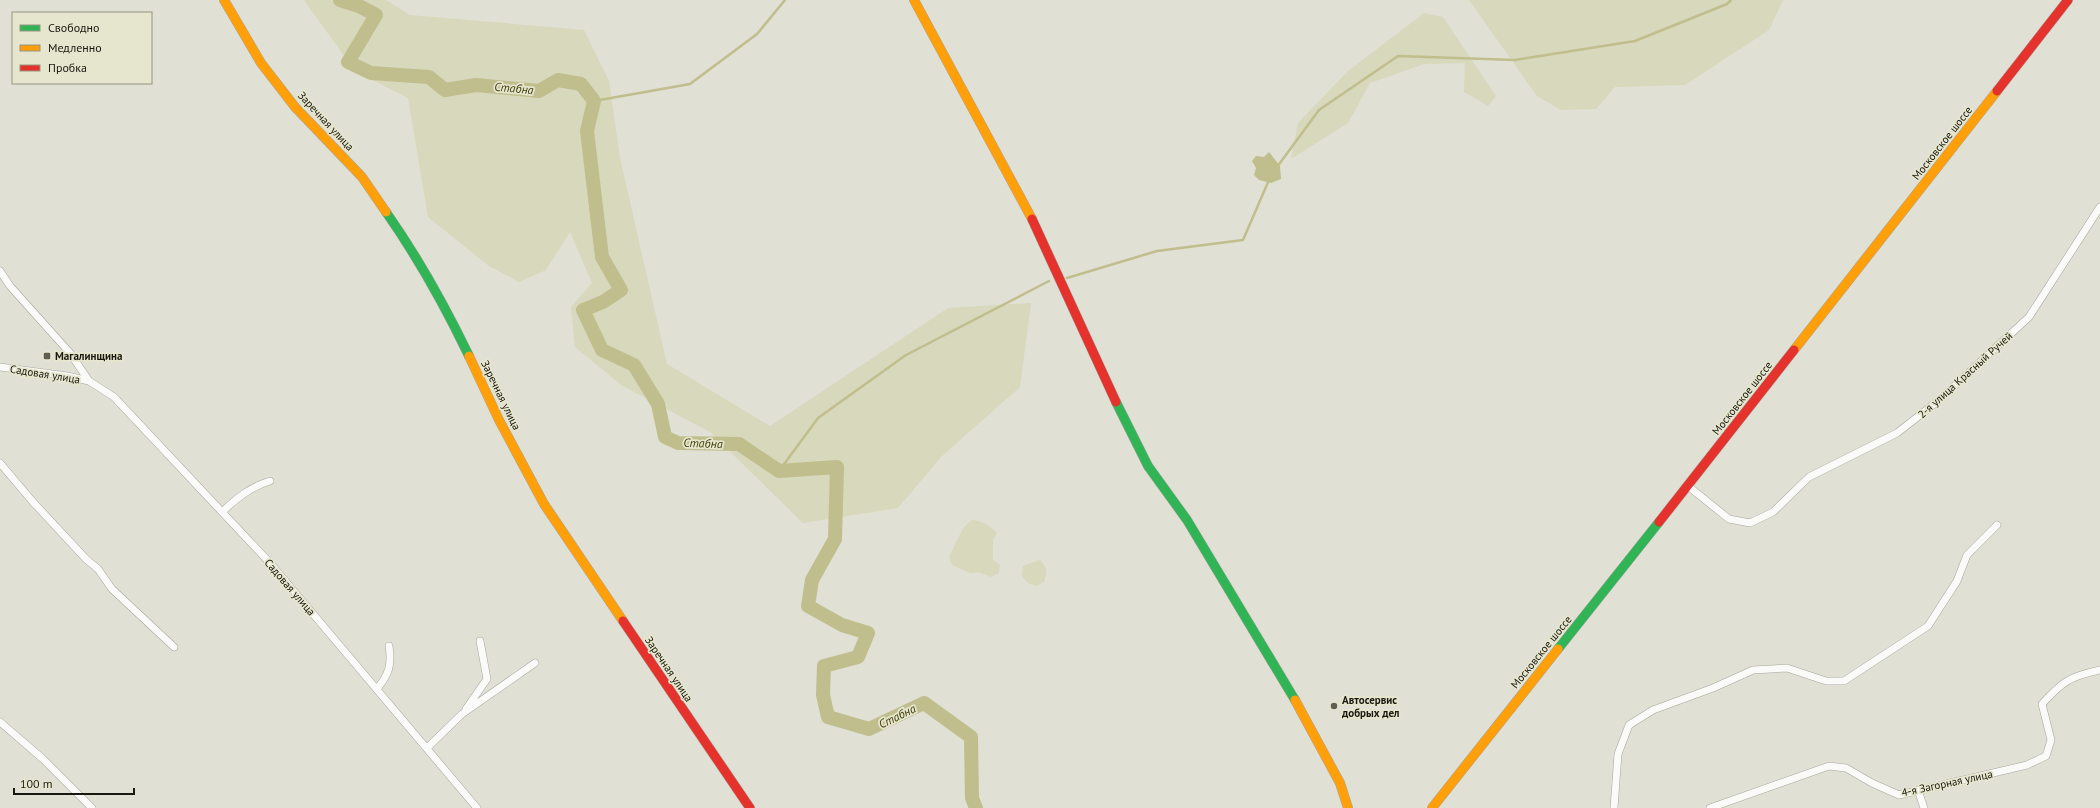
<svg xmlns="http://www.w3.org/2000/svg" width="2100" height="808" font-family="'PT Sans',sans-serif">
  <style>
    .green { fill: #d8d8bc }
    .water { fill: #c0be8d }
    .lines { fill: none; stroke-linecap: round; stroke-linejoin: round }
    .stream { stroke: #c0be8d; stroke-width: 2.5 }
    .river { stroke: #c0be8d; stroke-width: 14 }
    .street-casing { stroke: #a5a59c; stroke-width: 8 }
    .fast-casing { stroke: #a5a59c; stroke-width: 10 }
    .slow-casing { stroke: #a5a59c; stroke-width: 10 }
    .jam-casing { stroke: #a5a59c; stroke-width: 10 }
    .street { stroke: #fafaf9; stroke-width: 7 }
    .fast { stroke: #30b455; stroke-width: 9 }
    .slow { stroke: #ff9f0a; stroke-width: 9 }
    .jam { stroke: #e5322d; stroke-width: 9 }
    .poi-dot { fill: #5e5e55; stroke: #e6e6ce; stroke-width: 1.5 }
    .labels { text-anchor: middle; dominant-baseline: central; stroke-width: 3.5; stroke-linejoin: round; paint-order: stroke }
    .street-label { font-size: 11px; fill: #181810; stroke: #e6e6ce }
    .poi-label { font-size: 11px; font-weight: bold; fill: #181810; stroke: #e6e6ce; text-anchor: start }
    .water-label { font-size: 12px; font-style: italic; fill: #403e09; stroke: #e6e6ce }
  </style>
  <rect width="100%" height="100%" fill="#e0e0d4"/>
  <path class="green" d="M 304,0 L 386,0 L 410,15 L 584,30 L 609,81 L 620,158 L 667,364 L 770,426 L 948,308 L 1031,303 L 1020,387 L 941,457 L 898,508 L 803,523 L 710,432 L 621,385 L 575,347 L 571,307 L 592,283 L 570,232 L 546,270 L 519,282 L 489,266 L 428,217 L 408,98 L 355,71 Z
    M 1469,0 L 1783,0 L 1769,30 L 1685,85 L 1615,87 L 1596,109 L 1561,110 L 1537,96 Z
    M 1424,13 L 1443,17 L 1496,96 L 1488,106 L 1464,92 L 1465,63 L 1424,64 L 1370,83 L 1348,123 L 1291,159 L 1298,123 L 1348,71 Z
    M 971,520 C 983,521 988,524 997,533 L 993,539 L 993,560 L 1000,565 L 999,573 L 991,577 L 978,572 L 970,573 L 952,565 L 949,557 L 962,530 Z
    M 1040,560 C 1048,568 1047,572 1044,582 L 1036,586 L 1028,583 L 1022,576 L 1023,566 Z"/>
  <path class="water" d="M 1269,152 L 1280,166 L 1281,179 L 1271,183 L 1259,180 L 1254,175 L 1256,168 L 1252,161 L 1256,156 L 1264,157 Z"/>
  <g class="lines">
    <path class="stream" d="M 594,101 L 690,84 L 757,34 L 785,0
      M 1277,167 L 1319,110 L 1398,56 L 1515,60 L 1635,41 L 1727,4 L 1731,0
      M 1067,278 L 1157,251 L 1243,240 L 1269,180
      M 779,471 L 818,418 L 906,355 L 1049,281"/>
    <path class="river" d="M 340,0 L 359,6 L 376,15 L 348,62 L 371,73 L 429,77 L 445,90 L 476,85 L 539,91 L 558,80 L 581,84 L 594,101 L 587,131 L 602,257 L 621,290 L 603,302 L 583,310 L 602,350 L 634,365 L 658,404 L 665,437 L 678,443 L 739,444 L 779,471 L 837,467 L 835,539 L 812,580 L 808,606 L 842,625 L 868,633 L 858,657 L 824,666 L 823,695 L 828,717 L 869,729 L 924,703 L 971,737 L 972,798 L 976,808"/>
    <defs>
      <path id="street" d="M 0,271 L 10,286 L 70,353 L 89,381
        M 0,367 L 67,376 L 89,381 L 114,397 L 270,563 L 477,808
        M 0,463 L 33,502 L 86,559 L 98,569 L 112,589 L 174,647
        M 1688,486 L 1729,519 L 1750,523 L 1773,512 L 1809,477 L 1897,433 L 1938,401 L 2029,317 L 2100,207
        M 222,512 C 237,498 250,487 270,481
        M 377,689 C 389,674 392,665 389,646
        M 466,709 L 487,679 L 480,641
        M 0,722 L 43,759 L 92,808
        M 427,748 L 462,714 L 535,663
        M 1918,790 L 1924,808
        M 1614,808 L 1618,754 L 1629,725 L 1653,710 L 1713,688 L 1753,670 L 1787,668 L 1826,681 L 1844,681 L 1928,626 L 1957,581 L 1967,555 L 1997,525
        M 1710,808 L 1829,766 L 1846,768 L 1872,783 L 1899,795 L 2027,765 L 2046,756 L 2051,740 L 2042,704 C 2063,681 2069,677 2100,670"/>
      <path id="fast" d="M 386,212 C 419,259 444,304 469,356
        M 1116,402 L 1148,466 L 1187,520 L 1295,700
        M 1558,649 L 1659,522"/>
      <path id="slow" d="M 224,0 L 261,63 L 295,107 L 362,177 L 386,212
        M 914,0 L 1032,219
        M 1794,350 L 1997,91
        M 469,356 L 499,420 L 544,504 L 623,621
        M 1295,700 L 1340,783 L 1348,808
        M 1432,808 L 1558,649"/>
      <path id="jam" d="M 1997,91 L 2068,0
        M 1032,219 L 1116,402
        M 1659,522 L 1794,350
        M 623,621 L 750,808"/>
    </defs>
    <use href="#street" class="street-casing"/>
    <use href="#fast" class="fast-casing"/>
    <use href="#slow" class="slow-casing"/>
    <use href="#jam" class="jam-casing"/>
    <use href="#street" class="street"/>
    <use href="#fast" class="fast"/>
    <use href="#slow" class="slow"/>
    <use href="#jam" class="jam"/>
  </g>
  <g class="poi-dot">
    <rect x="43" y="352" width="8" height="8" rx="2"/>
    <circle cx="1334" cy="706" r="4"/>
  </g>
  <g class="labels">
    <g class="street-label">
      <text transform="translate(326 121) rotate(47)">Заречная улица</text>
      <text transform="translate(1942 143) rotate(-52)">Московское шоссе</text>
      <text transform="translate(45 374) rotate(9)">Садовая улица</text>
      <text transform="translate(1965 375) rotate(-42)">2-я улица Красный Ручей</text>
      <text transform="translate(501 395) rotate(64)">Заречная улица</text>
      <text transform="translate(1742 398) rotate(-52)">Московское шоссе</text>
      <text transform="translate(290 587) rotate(49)">Садовая улица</text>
      <text transform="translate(1541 652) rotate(-51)">Московское шоссе</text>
      <text transform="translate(669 669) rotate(56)">Заречная улица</text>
      <text transform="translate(1947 783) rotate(-12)">4-я Загорная улица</text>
    </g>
    <g class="poi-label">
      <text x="55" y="356">Магалинщина</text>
      <text x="1342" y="700">Автосервис<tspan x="1342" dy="13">добрых дел</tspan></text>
    </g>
    <g class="water-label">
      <text transform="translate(514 88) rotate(5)">Стабна</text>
      <text transform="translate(703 443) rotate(2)">Стабна</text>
      <text transform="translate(897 716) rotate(-26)">Стабна</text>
    </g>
  </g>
  <rect x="12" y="12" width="140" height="72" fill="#e6e6ce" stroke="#949482"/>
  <rect x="20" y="25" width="20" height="6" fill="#30b455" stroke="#949482"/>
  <text x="48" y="32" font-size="12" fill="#181810">Свободно</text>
  <rect x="20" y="45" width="20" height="6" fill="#ff9f0a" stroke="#949482"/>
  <text x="48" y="52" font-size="12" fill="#181810">Медленно</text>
  <rect x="20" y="65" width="20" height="6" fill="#e5322d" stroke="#949482"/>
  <text x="48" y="72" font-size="12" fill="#181810">Пробка</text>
  <path d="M14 788v6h120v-6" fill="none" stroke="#181810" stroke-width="2"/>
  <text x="20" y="788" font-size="12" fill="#181810" stroke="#e6e6ce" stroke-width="3" paint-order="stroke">100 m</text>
</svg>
